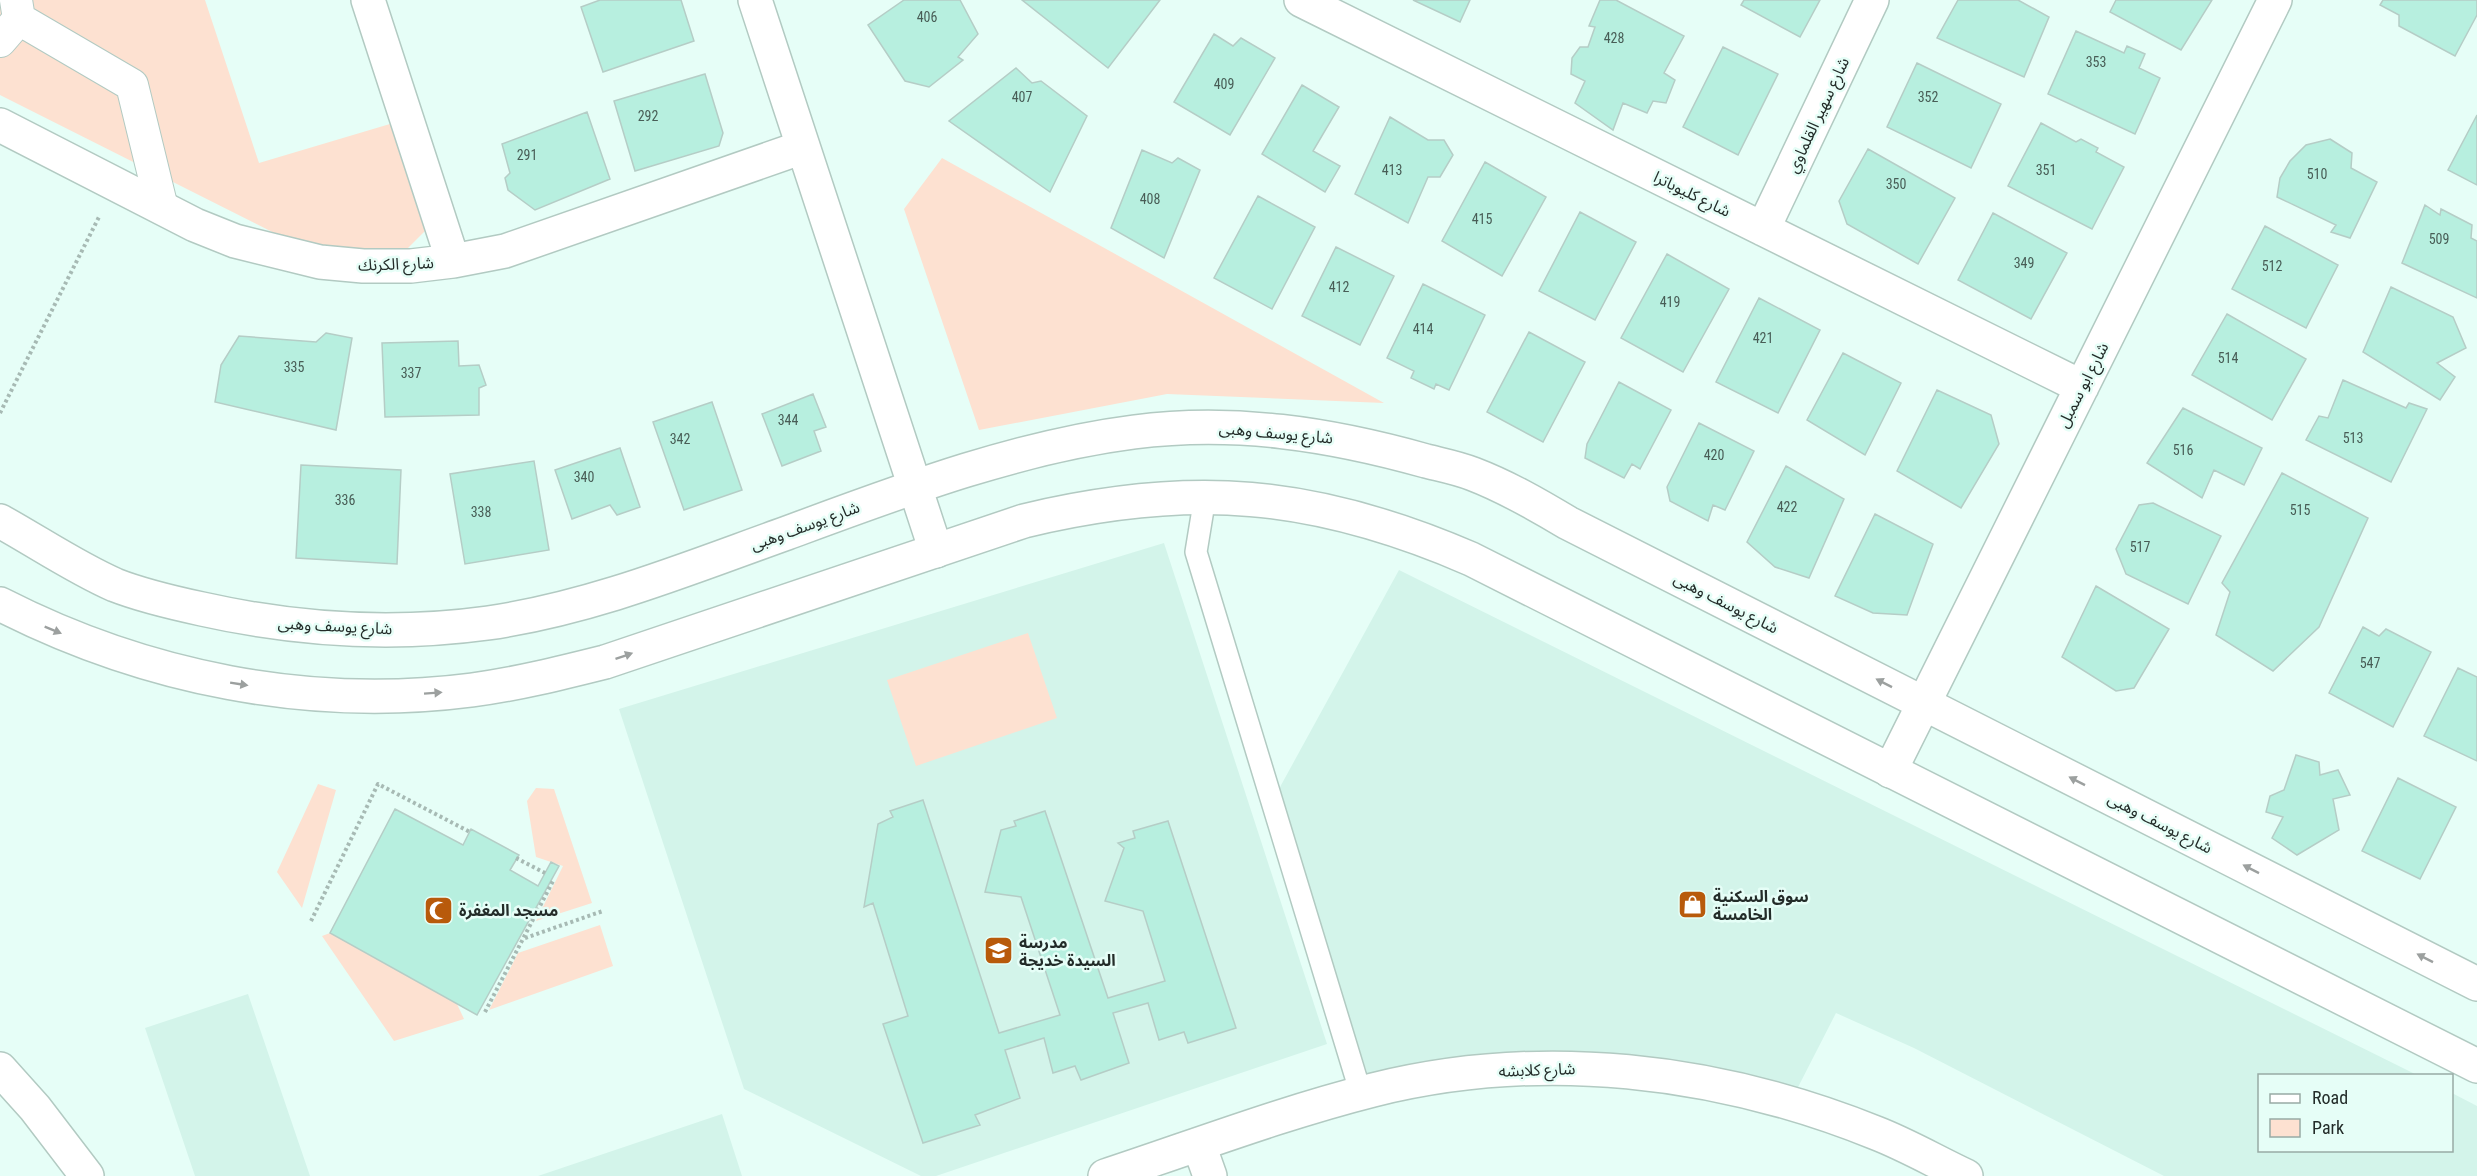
<svg xmlns="http://www.w3.org/2000/svg" width="2477" height="1176" font-family="'Roboto Condensed','Noto Sans Arabic',sans-serif">
  <style>
    .built { fill: #d3f4ea }
    .green { fill: #fde1d1 }
    .building { fill: #b7efdf; stroke: #b5cdc6; stroke-width: 1.5 }
    .lines { fill: none; stroke-linecap: round; stroke-linejoin: round }
    .service-casing { stroke: #b2cac2; stroke-width: 24 }
    .pedestrian-casing { stroke: #b2cac2; stroke-width: 34 }
    .minor-casing { stroke: #b2cac2; stroke-width: 36 }
    .tertiary-casing { stroke: #b2cac2; stroke-width: 36 }
    .path { stroke: #a7bab4; stroke-width: 4; stroke-dasharray: 3 3; stroke-linecap: butt }
    .service { stroke: #fff; stroke-width: 21 }
    .pedestrian { stroke: #fff; stroke-width: 32 }
    .minor { stroke: #fff; stroke-width: 33 }
    .tertiary { stroke: #fff; stroke-width: 33 }
    .oneway { fill: #9ca09f }
    .labels { text-anchor: middle; dominant-baseline: central; stroke-width: 5; stroke-linejoin: round; paint-order: stroke }
    .number-label { font-size: 14px; fill: #485d56 }
    .street-label { font-size: 16px; fill: #232c29; stroke: #e6fef7 }
    .poi-label { font-size: 16px; font-weight: bold; fill: #232c29; stroke: #e6fef7; text-anchor: start }
  </style>
  <rect width="100%" height="100%" fill="#e6fef7"/>
  <path class="built" d="M 1164,543 L 1327,1044 L 936,1176 L 921,1176 L 744,1089 L 619,709 Z
    M 1399,570 L 2417,1075 L 2260,1076 L 2260,1150 L 2452,1150 L 2452,1093 L 2477,1106 L 2477,1176 L 2164,1176 L 1914,1048 L 1836,1013 L 1794,1095 L 1368,1075 L 1274,798 Z
    M 248,994 L 310,1176 L 195,1176 L 145,1028 Z
    M 722,1114 L 742,1176 L 538,1176 Z"/>
  <path class="green" d="M 0,0 L 205,0 L 259,163 L 400,121 L 428,228 L 401,255 L 296,244 L 0,95 Z
    M 942,158 L 1384,403 L 1167,394 L 979,430 L 904,209 Z
    M 1028,633 L 1057,718 L 916,766 L 887,680 Z
    M 318,784 L 336,790 L 302,908 L 277,872 Z
    M 536,788 L 554,789 L 592,903 L 536,921 L 563,866 L 536,857 L 527,801 Z
    M 600,925 L 613,966 L 489,1010 L 518,953 Z
    M 330,933 L 457,1004 L 464,1019 L 394,1041 L 322,936 Z"/>
  <path class="building" d="M 600,0 L 681,0 L 694,41 L 603,72 L 581,7 Z
    M 904,0 L 960,0 L 978,34 L 958,57 L 963,60 L 929,87 L 905,81 L 868,25 Z
    M 1022,0 L 1160,0 L 1108,68 Z
    M 1413,0 L 1470,0 L 1460,22 Z
    M 1600,0 L 1616,0 L 1684,36 L 1664,73 L 1675,80 L 1666,103 L 1653,101 L 1647,113 L 1623,103 L 1613,130 L 1575,103 L 1585,81 L 1571,74 L 1572,58 L 1580,47 L 1588,47 L 1595,27 L 1589,26 Z
    M 1744,0 L 1820,0 L 1800,37 L 1741,5 Z
    M 1958,0 L 2018,0 L 2049,17 L 2024,77 L 1937,38 Z
    M 2116,0 L 2212,0 L 2181,50 L 2110,12 Z
    M 2383,0 L 2477,0 L 2477,15 L 2455,56 L 2399,26 L 2399,15 L 2380,5 Z
    M 2076,31 L 2124,53 L 2127,46 L 2145,54 L 2139,68 L 2160,78 L 2135,134 L 2048,94 Z
    M 1214,34 L 1233,46 L 1241,38 L 1275,58 L 1230,135 L 1174,102 Z
    M 1723,47 L 1778,74 L 1738,155 L 1683,127 Z
    M 1917,63 L 2001,104 L 1971,168 L 1887,127 Z
    M 1016,68 L 1032,83 L 1041,81 L 1087,116 L 1050,192 L 949,121 Z
    M 705,74 L 723,133 L 719,146 L 635,171 L 614,101 Z
    M 1302,85 L 1339,107 L 1313,151 L 1340,166 L 1325,192 L 1262,154 Z
    M 587,112 L 610,179 L 535,210 L 508,190 L 505,178 L 510,173 L 502,144 Z
    M 2477,115 L 2477,185 L 2448,170 Z
    M 1390,117 L 1428,140 L 1444,140 L 1453,155 L 1440,177 L 1428,177 L 1408,223 L 1355,194 Z
    M 2041,123 L 2076,142 L 2081,139 L 2098,148 L 2096,152 L 2124,167 L 2092,229 L 2008,186 Z
    M 2330,139 L 2352,153 L 2351,168 L 2377,182 L 2350,238 L 2331,232 L 2336,225 L 2277,197 L 2280,178 L 2290,161 L 2306,145 Z
    M 1868,149 L 1955,198 L 1918,264 L 1847,224 L 1839,201 Z
    M 1142,150 L 1172,163 L 1178,158 L 1200,170 L 1164,258 L 1111,228 Z
    M 1485,162 L 1546,197 L 1502,276 L 1442,241 Z
    M 1258,196 L 1315,227 L 1272,309 L 1214,278 Z
    M 2425,205 L 2440,215 L 2441,209 L 2472,225 L 2471,238 L 2477,241 L 2477,298 L 2402,263 Z
    M 1580,212 L 1636,242 L 1595,320 L 1539,291 Z
    M 1993,213 L 2067,253 L 2031,319 L 1958,280 Z
    M 2265,226 L 2338,265 L 2306,328 L 2232,289 Z
    M 1336,247 L 1394,276 L 1360,345 L 1302,316 Z
    M 1667,254 L 1729,289 L 1683,372 L 1621,338 Z
    M 1423,284 L 1485,315 L 1449,390 L 1436,384 L 1434,389 L 1411,378 L 1414,371 L 1387,358 Z
    M 2391,287 L 2453,317 L 2466,348 L 2437,363 L 2455,377 L 2440,400 L 2363,352 Z
    M 1759,298 L 1820,330 L 1778,413 L 1716,382 Z
    M 2227,314 L 2306,359 L 2272,420 L 2192,375 Z
    M 1529,332 L 1585,362 L 1543,442 L 1487,412 Z
    M 326,333 L 352,338 L 336,430 L 215,402 L 221,365 L 239,336 L 316,342 Z
    M 458,341 L 459,366 L 479,365 L 486,385 L 479,388 L 479,415 L 385,417 L 382,343 Z
    M 1843,353 L 1901,383 L 1865,455 L 1807,420 Z
    M 2343,380 L 2406,408 L 2409,403 L 2427,409 L 2391,482 L 2306,440 L 2319,416 L 2328,418 Z
    M 1619,382 L 1671,410 L 1640,469 L 1632,464 L 1624,478 L 1585,458 L 1587,444 Z
    M 1937,390 L 1991,415 L 1999,444 L 1961,508 L 1897,471 Z
    M 813,394 L 826,427 L 814,431 L 821,451 L 782,466 L 762,414 Z
    M 712,402 L 742,490 L 684,510 L 653,422 Z
    M 2183,408 L 2262,448 L 2244,485 L 2214,470 L 2202,498 L 2147,463 Z
    M 1699,423 L 1754,451 L 1725,510 L 1713,505 L 1708,521 L 1670,501 L 1667,487 Z
    M 620,448 L 640,507 L 617,515 L 610,505 L 572,519 L 555,470 Z
    M 534,461 L 549,550 L 465,564 L 450,474 Z
    M 301,465 L 401,470 L 397,564 L 296,558 Z
    M 1786,466 L 1844,499 L 1809,578 L 1775,567 L 1747,542 Z
    M 2282,473 L 2368,518 L 2319,627 L 2273,671 L 2216,635 L 2230,592 L 2222,583 Z
    M 2153,503 L 2221,536 L 2188,604 L 2126,574 L 2116,549 L 2139,505 Z
    M 1875,514 L 1933,544 L 1907,615 L 1873,613 L 1835,596 Z
    M 2096,586 L 2169,629 L 2134,688 L 2116,691 L 2062,657 Z
    M 2363,627 L 2379,636 L 2386,629 L 2431,652 L 2393,727 L 2329,693 Z
    M 2458,668 L 2477,677 L 2477,761 L 2424,736 Z
    M 2296,755 L 2319,762 L 2320,775 L 2338,770 L 2350,795 L 2333,799 L 2339,830 L 2297,855 L 2272,838 L 2283,817 L 2266,812 L 2270,796 L 2284,790 Z
    M 2398,778 L 2456,807 L 2420,879 L 2362,851 Z
    M 923,800 L 999,1033 L 1060,1015 L 1021,897 L 985,892 L 1001,830 L 1016,826 L 1014,821 L 1045,811 L 1108,998 L 1165,981 L 1143,911 L 1105,901 L 1124,848 L 1118,843 L 1135,838 L 1133,831 L 1168,821 L 1236,1028 L 1188,1043 L 1184,1032 L 1159,1040 L 1148,1003 L 1113,1013 L 1129,1063 L 1081,1080 L 1075,1066 L 1053,1073 L 1044,1038 L 1005,1050 L 1020,1098 L 975,1115 L 980,1125 L 923,1143 L 883,1024 L 908,1016 L 873,903 L 864,907 L 878,824 L 893,817 L 890,811 Z
    M 395,809 L 463,845 L 471,829 L 519,855 L 510,870 L 538,886 L 551,862 L 559,866 L 477,1015 L 330,933 Z"/>
  <g class="lines">
    <defs>
      <path id="service" d="M 1205,497 L 1196,552 L 1361,1094"/>
      <path id="pedestrian" d="M 16,0 L 19,19 L 132,85 L 162,208
        M 0,41 L 19,19"/>
      <path id="minor" d="M 368,0 L 453,261
        M 755,0 L 936,551
        M 1301,0 L 2082,387
        M 0,125 L 195,225 L 235,241 L 320,262 L 363,266 L 411,266 L 453,261 L 505,251 L 803,147
        M 1763,229 L 1872,0
        M 1890,771 L 2275,0
        M 0,1069 L 35,1108 L 87,1176
        M 1199,1145 L 1210,1176
        M 1105,1176 C 1193,1147 1282,1113 1373,1090 C 1541,1048 1717,1069 1876,1133 C 1907,1145 1936,1162 1966,1176"/>
      <path id="tertiary" d="M 0,521 C 38,542 76,568 115,585 C 143,596 174,603 202,609 C 296,630 393,636 488,623 C 592,608 689,568 787,533 C 898,492 1016,447 1134,432 C 1234,419 1330,434 1426,461 C 1442,465 1458,468 1473,474 C 1507,487 1538,505 1568,523 L 2477,984
        M 0,604 C 145,678 309,711 472,690 C 517,684 561,673 605,662 L 1024,521 C 1190,481 1314,491 1471,559 L 2477,1066"/>
    </defs>
    <use href="#service" class="service-casing"/>
    <use href="#pedestrian" class="pedestrian-casing"/>
    <use href="#minor" class="minor-casing"/>
    <use href="#tertiary" class="tertiary-casing"/>
    <path class="path" d="M 0,413 L 100,215
      M 516,858 L 545,873
      M 311,921 L 378,784 L 470,832
      M 525,938 L 603,911
      M 485,1012 L 553,881 L 551,880"/>
    <use href="#service" class="service"/>
    <use href="#pedestrian" class="pedestrian"/>
    <use href="#minor" class="minor"/>
    <use href="#tertiary" class="tertiary"/>
  </g>
  <defs><path id="oneway-solid" d="M-6-.8H1V-3.2L6.5 0L1 3.2V.8H-6Z" transform="scale(1.5)"/></defs>
  <g class="oneway">
    <use href="#oneway-solid" transform="translate(53 630) rotate(22)"/>
    <use href="#oneway-solid" transform="translate(624 656) rotate(-19)"/>
    <use href="#oneway-solid" transform="translate(1884 683) rotate(-153)"/>
    <use href="#oneway-solid" transform="translate(239 684) rotate(9)"/>
    <use href="#oneway-solid" transform="translate(433 693) rotate(-4)"/>
    <use href="#oneway-solid" transform="translate(2077 781) rotate(-153)"/>
    <use href="#oneway-solid" transform="translate(2251 869) rotate(-153)"/>
    <use href="#oneway-solid" transform="translate(2425 958) rotate(-153)"/>
  </g>
  <defs>
    <symbol id="shop-square" viewBox="-11 -11 22 22"><rect x="-9" y="-9" width="18" height="18" rx="4" fill="#b85a0b" stroke="#e6fef7"/><path d="M-5-2.5h2.3a2.7 3.5 0 0 1 5.4 0H5L5.5 6h-11ZM-1.5-2.5h3a1.5 2.3 0 0 0-3 0Z" fill="#fff"/></symbol>
    <symbol id="mosque-square" viewBox="-11 -11 22 22"><rect x="-9" y="-9" width="18" height="18" rx="4" fill="#b85a0b" stroke="#e6fef7"/><path d="M3.5-4.9A6 6 0 1 0 3.5 4.9A5 5 0 1 1 3.5-4.9Z" fill="#fff"/></symbol>
    <symbol id="school-square" viewBox="-11 -11 22 22"><rect x="-9" y="-9" width="18" height="18" rx="4" fill="#b85a0b" stroke="#e6fef7"/><path d="M0-5L7-2L0 1L-7-2ZM-4 1L0 2.5L4 1V4Q0 6-4 4Z" fill="#fff"/></symbol>
  </defs>
  <g fill-rule="evenodd">
    <use href="#shop-square" x="1676" y="888" width="33" height="33"/>
    <use href="#mosque-square" x="422" y="894" width="33" height="33"/>
    <use href="#school-square" x="982" y="934" width="33" height="33"/>
  </g>
  <g class="labels">
    <g class="number-label">
      <text x="927" y="17">406</text>
      <text x="1614" y="38">428</text>
      <text x="2096" y="62">353</text>
      <text x="1224" y="84">409</text>
      <text x="1022" y="97">407</text>
      <text x="1928" y="97">352</text>
      <text x="648" y="116">292</text>
      <text x="527" y="155">291</text>
      <text x="1392" y="170">413</text>
      <text x="2046" y="170">351</text>
      <text x="2317" y="174">510</text>
      <text x="1896" y="184">350</text>
      <text x="1150" y="199">408</text>
      <text x="1482" y="219">415</text>
      <text x="2439" y="239">509</text>
      <text x="2024" y="263">349</text>
      <text x="2272" y="266">512</text>
      <text x="1339" y="287">412</text>
      <text x="1670" y="302">419</text>
      <text x="1423" y="329">414</text>
      <text x="1763" y="338">421</text>
      <text x="2228" y="358">514</text>
      <text x="294" y="367">335</text>
      <text x="411" y="373">337</text>
      <text x="788" y="420">344</text>
      <text x="2353" y="438">513</text>
      <text x="680" y="439">342</text>
      <text x="2183" y="450">516</text>
      <text x="1714" y="455">420</text>
      <text x="584" y="477">340</text>
      <text x="345" y="500">336</text>
      <text x="1787" y="507">422</text>
      <text x="2300" y="510">515</text>
      <text x="481" y="512">338</text>
      <text x="2140" y="547">517</text>
      <text x="2370" y="663">547</text>
    </g>
    <g class="street-label">
      <text transform="translate(1818 115) rotate(-65)">شارع سهير القلماوي</text>
      <text transform="translate(1692 194) rotate(26)">شارع كليوباترا</text>
      <text transform="translate(396 264) rotate(-2)">شارع الكرنك</text>
      <text transform="translate(2083 385) rotate(-63)">شارع ابو سمبل</text>
      <text transform="translate(1276 433) rotate(5)">شارع يوسف وهبى</text>
      <text transform="translate(805 526) rotate(-20)">شارع يوسف وهبى</text>
      <text transform="translate(1726 603) rotate(27)">شارع يوسف وهبى</text>
      <text transform="translate(335 626) rotate(3)">شارع يوسف وهبى</text>
      <text transform="translate(2160 823) rotate(27)">شارع يوسف وهبى</text>
      <text transform="translate(1537 1070) rotate(-2)">شارع كلابشه</text>
    </g>
    <g class="poi-label">
      <text x="1713" y="896">سوق السكنية<tspan x="1713" dy="18">الخامسة</tspan></text>
      <text x="459" y="910">مسجد المغفرة</text>
      <text x="1019" y="942">مدرسة<tspan x="1019" dy="18">السيدة خديجة</tspan></text>
    </g>
  </g>
  <rect x="2258" y="1074" width="195" height="78" fill="#e6fef7" stroke="#98aaa5" stroke-width="1.5"/>
  <rect x="2270" y="1094" width="30" height="9" fill="#ffffff" stroke="#98aaa5" stroke-width="1.5"/>
  <text x="2312" y="1104" font-size="18" fill="#232c29">Road</text>
  <rect x="2270" y="1119" width="30" height="18" fill="#fde1d1" stroke="#98aaa5" stroke-width="1.5"/>
  <text x="2312" y="1134" font-size="18" fill="#232c29">Park</text>
</svg>
